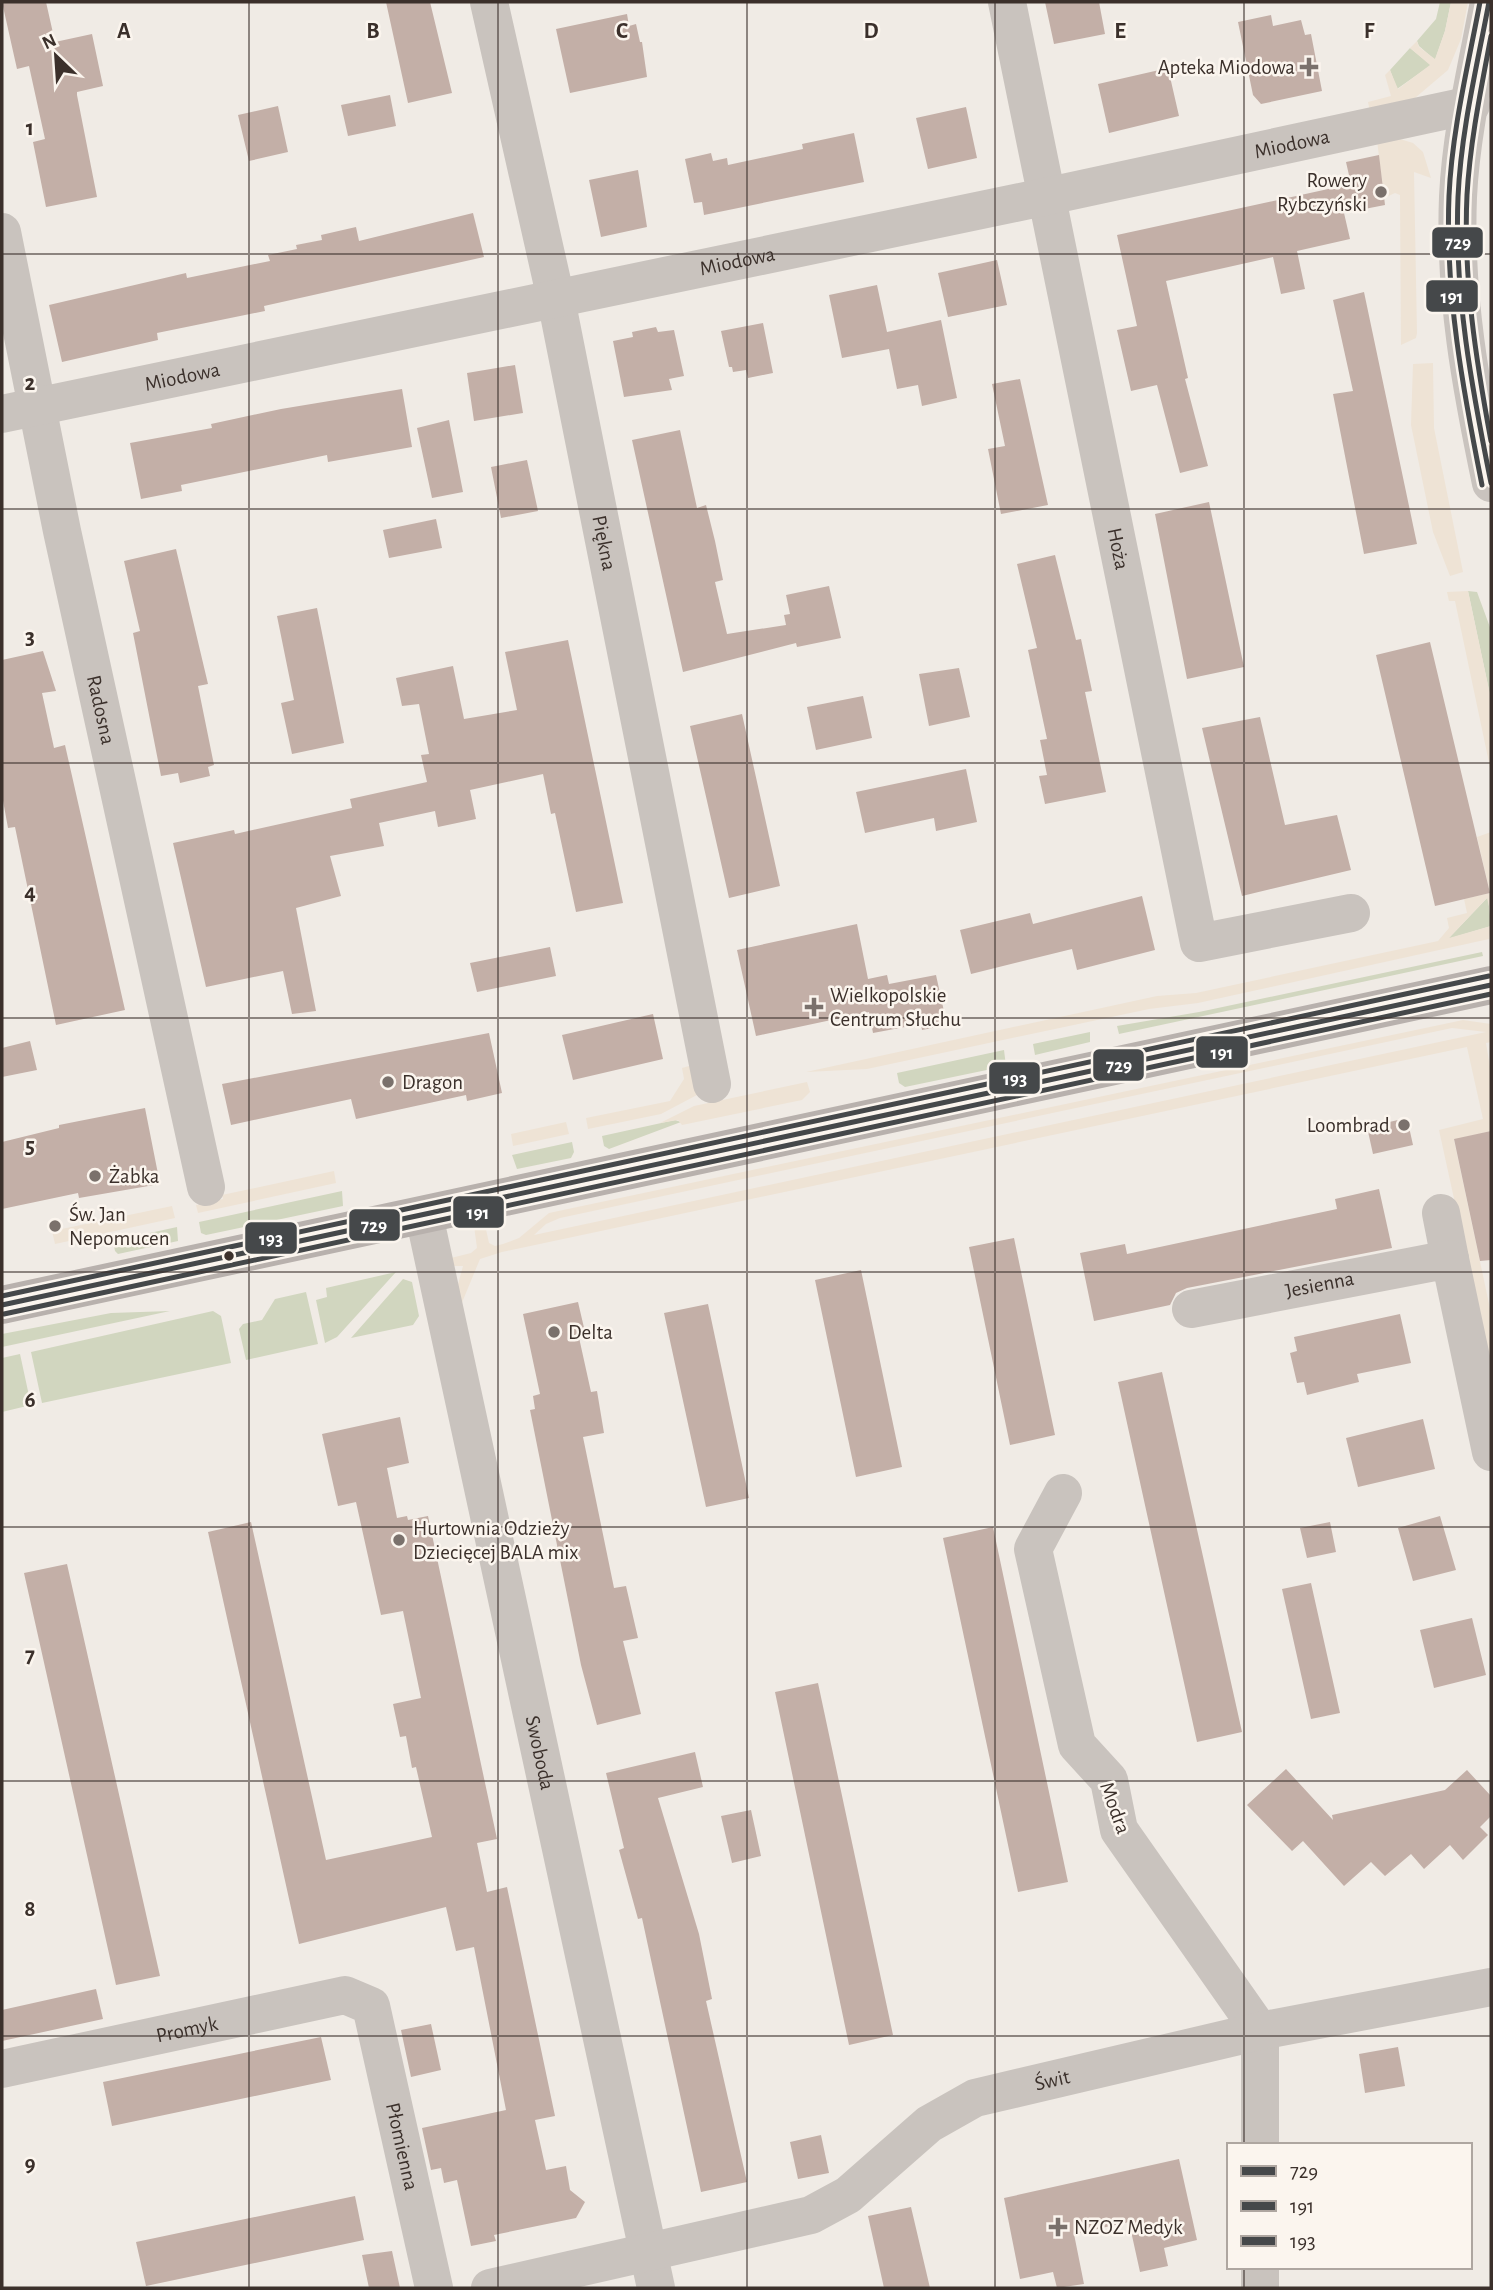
<svg xmlns="http://www.w3.org/2000/svg" width="1493" height="2290" font-family="'Alegreya Sans',sans-serif">
  <style>
    .green { fill: #d1d6bf }
    .plaza { fill: #eee3d5; fill-rule: evenodd }
    .building { fill: #c3afa7 }
    .lines { fill: none; stroke-linecap: round; stroke-linejoin: round }
    .minor { stroke: #c9c3be; stroke-width: 38 }
    .major { stroke: #b8b1ad; stroke-width: 38 }
    .bus-1-casing { stroke: #fbf5ee; stroke-width: 10 }
    .bus-2-casing { stroke: #fbf5ee; stroke-width: 10 }
    .bus-3-casing { stroke: #fbf5ee; stroke-width: 10 }
    .bus-1 { stroke: #45484a; stroke-width: 5 }
    .bus-2 { stroke: #45484a; stroke-width: 5 }
    .bus-3 { stroke: #45484a; stroke-width: 5 }
    .grid { fill: none; stroke: #3b302b; stroke-width: 2; stroke-opacity: 0.55 }
    .poi-dot { fill: #7a716c; stroke: #fbf5ee; stroke-width: 2.5 }
    .bus-dot { fill: #3b302b; stroke: #fbf5ee; stroke-width: 2.5 }
    .labels { text-anchor: middle; dominant-baseline: central; stroke-width: 5; stroke-linejoin: round; paint-order: stroke }
    .poi-label { font-size: 21px; fill: #3b302b; stroke: #fbf5ee; text-anchor: start }
    .street-label { font-size: 21px; fill: #3b302b; stroke: #fbf5ee }
    .grid-label { font-size: 23px; text-anchor: middle; font-weight: bold; fill: #3b302b; stroke: #fbf5ee; stroke-width: 5; stroke-linejoin: round; paint-order: stroke }
    .line-badge { stroke: #fbf5ee; stroke-width: 2.5 }
    .badge-label { font-size: 19px; text-anchor: middle; font-weight: bold; fill: #fff }
  </style>
  <rect width="100%" height="100%" fill="#f0ebe5"/>
  <path class="green" d="M 1440,2 L 1451,2 L 1445,31 L 1435,60 L 1419,46 L 1417,41 L 1436,19 Z
    M 1410,48 L 1431,65 L 1397,89 L 1390,70 Z
    M 1468,591 L 1477,592 L 1491,630 L 1491,700 Z
    M 1488,897 L 1491,926 L 1448,939 Z
    M 1482,952 L 1483,956 L 1119,1034 L 1117,1026 L 1199,1012 Z
    M 1090,1032 L 1090,1042 L 1035,1055 L 1033,1044 Z
    M 1004,1050 L 1006,1066 L 905,1087 L 899,1083 L 897,1073 Z
    M 675,1120 L 681,1122 L 609,1149 L 604,1146 L 602,1136 Z
    M 572,1142 L 574,1152 L 571,1158 L 517,1169 L 512,1155 Z
    M 342,1191 L 343,1206 L 206,1235 L 201,1233 L 199,1222 Z
    M 177,1227 L 178,1241 L 118,1254 L 115,1251 L 113,1241 Z
    M 396,1272 L 337,1337 L 325,1343 L 316,1300 L 327,1297 L 326,1288 Z
    M 403,1279 L 412,1282 L 419,1316 L 413,1325 L 351,1338 Z
    M 306,1292 L 318,1344 L 246,1360 L 239,1329 L 243,1324 L 262,1320 L 275,1299 Z
    M 170,1311 L 2,1347 L 2,1334 L 111,1313 Z
    M 213,1311 L 221,1316 L 231,1363 L 42,1403 L 31,1352 Z
    M 20,1354 L 31,1405 L 2,1412 L 2,1358 Z"/>
  <path class="plaza" d="M 1451,2 L 1468,2 L 1461,39 L 1448,70 L 1415,98 L 1370,112 L 1368,102 L 1391,96 L 1385,75 L 1390,70 L 1398,89 L 1430,65 L 1410,48 L 1417,41 L 1419,47 L 1435,59 L 1445,31 Z
    M 1400,139 L 1413,143 L 1423,152 L 1431,178 L 1414,172 L 1417,333 L 1416,338 L 1401,345 L 1400,195 L 1395,193 L 1384,198 L 1377,140 Z
    M 1433,363 L 1434,428 L 1463,572 L 1450,576 L 1433,532 L 1411,425 L 1413,364 Z
    M 1468,591 L 1491,699 L 1491,772 L 1455,601 L 1449,601 L 1447,592 Z
    M 1491,832 L 1491,914 L 1487,898 L 1449,938 L 1491,926 L 1489,939 L 1198,1003 L 1149,1009 L 867,1069 L 806,1072 L 1157,996 L 1196,993 L 1438,941 L 1449,928 L 1447,918 L 1467,913 L 1464,899 L 1490,893 L 1477,837 Z
    M 1463,1020 L 1491,1024 L 1491,1042 L 1486,1043 L 1491,1073 L 1491,1131 L 1454,1140 L 1491,1313 L 1491,1368 L 1439,1130 L 1483,1119 L 1467,1047 L 502,1252 L 480,1259 L 461,1305 L 457,1288 L 463,1266 L 453,1266 L 451,1258 L 471,1253 L 477,1248 L 474,1226 L 485,1225 L 489,1243 L 495,1246 L 503,1244 L 519,1238 L 549,1213 ZM 1452,1028 L 1486,1032 L 534,1235 L 546,1224 L 560,1218 Z
    M 696,1064 L 693,1084 L 697,1095 L 661,1114 L 588,1129 L 586,1118 L 670,1101 L 684,1079 L 682,1068 Z
    M 807,1082 L 810,1092 L 802,1100 L 682,1125 L 678,1120 L 660,1123 L 694,1106 Z
    M 566,1122 L 569,1134 L 513,1146 L 511,1134 Z
    M 334,1171 L 336,1183 L 198,1213 L 196,1205 L 223,1199 L 222,1195 Z
    M 172,1206 L 175,1218 L 55,1244 L 52,1231 Z"/>
  <path class="building" d="M 2,2 L 46,2 L 55,42 L 92,34 L 103,86 L 77,92 L 77,95 L 97,197 L 46,207 L 33,142 L 45,139 L 29,66 L 17,69 Z
    M 386,2 L 430,2 L 452,93 L 408,103 Z
    M 1045,2 L 1099,2 L 1105,34 L 1054,44 Z
    M 627,14 L 629,26 L 636,24 L 640,42 L 642,42 L 647,77 L 570,93 L 556,29 Z
    M 1271,15 L 1273,26 L 1301,20 L 1305,35 L 1311,34 L 1322,91 L 1261,104 L 1253,95 L 1238,22 Z
    M 1168,68 L 1179,116 L 1109,133 L 1098,84 Z
    M 390,95 L 396,126 L 348,136 L 341,105 Z
    M 278,106 L 288,152 L 249,161 L 238,115 Z
    M 966,107 L 977,158 L 928,169 L 916,118 Z
    M 854,133 L 864,182 L 704,215 L 702,202 L 694,203 L 685,159 L 711,153 L 713,161 L 727,158 L 728,165 L 803,149 L 802,144 Z
    M 1379,155 L 1385,205 L 1344,213 L 1350,239 L 1297,251 L 1305,289 L 1281,294 L 1273,257 L 1166,281 L 1188,378 L 1185,379 L 1208,466 L 1180,473 L 1157,385 L 1131,391 L 1117,330 L 1137,326 L 1117,235 L 1351,184 L 1346,162 Z
    M 638,170 L 647,227 L 601,237 L 589,180 Z
    M 473,213 L 484,257 L 264,306 L 265,311 L 157,333 L 158,340 L 62,362 L 49,305 L 186,273 L 187,278 L 270,261 L 268,255 L 297,249 L 296,245 L 322,240 L 321,235 L 356,227 L 359,241 Z
    M 997,260 L 1007,305 L 948,317 L 938,273 Z
    M 877,285 L 887,332 L 941,320 L 957,398 L 922,406 L 918,385 L 897,389 L 889,349 L 842,358 L 829,295 Z
    M 1364,292 L 1417,544 L 1364,554 L 1333,394 L 1353,391 L 1333,300 Z
    M 763,323 L 773,373 L 748,378 L 746,370 L 733,372 L 732,367 L 729,367 L 721,331 Z
    M 656,327 L 658,332 L 674,330 L 684,376 L 669,379 L 672,390 L 624,397 L 613,341 L 633,337 L 632,332 Z
    M 515,365 L 523,413 L 474,421 L 467,373 Z
    M 1020,379 L 1048,505 L 1001,514 L 988,449 L 1005,446 L 992,384 Z
    M 402,389 L 412,447 L 328,462 L 327,455 L 181,485 L 182,491 L 141,499 L 130,443 L 212,428 L 211,424 L 281,409 Z
    M 449,420 L 463,492 L 432,498 L 417,428 Z
    M 680,430 L 697,508 L 706,505 L 715,541 L 723,580 L 715,582 L 727,634 L 786,625 L 784,615 L 790,614 L 786,595 L 829,586 L 841,638 L 797,647 L 796,643 L 683,672 L 632,440 Z
    M 527,460 L 538,511 L 501,518 L 491,467 Z
    M 1209,502 L 1244,667 L 1187,679 L 1155,514 Z
    M 436,519 L 442,548 L 389,558 L 383,530 Z
    M 176,549 L 208,684 L 198,686 L 214,765 L 208,767 L 210,776 L 180,783 L 178,773 L 161,776 L 133,633 L 140,631 L 124,561 Z
    M 1055,555 L 1076,640 L 1081,639 L 1092,691 L 1085,692 L 1106,792 L 1045,804 L 1039,776 L 1047,775 L 1040,740 L 1047,739 L 1028,650 L 1037,648 L 1017,564 Z
    M 317,608 L 344,743 L 292,754 L 281,703 L 294,700 L 277,616 Z
    M 568,640 L 623,903 L 576,912 L 555,813 L 551,814 L 543,774 L 470,790 L 476,819 L 438,827 L 435,811 L 379,823 L 384,846 L 330,856 L 341,896 L 296,908 L 316,1011 L 292,1014 L 283,971 L 206,987 L 173,843 L 234,830 L 235,834 L 352,808 L 350,799 L 427,782 L 421,755 L 429,754 L 419,704 L 402,706 L 396,678 L 453,666 L 464,719 L 517,710 L 505,652 Z
    M 1430,642 L 1490,893 L 1435,906 L 1376,655 Z
    M 43,651 L 56,691 L 42,693 L 54,748 L 65,745 L 125,1010 L 56,1025 L 15,827 L 8,828 L 2,795 L 2,660 Z
    M 959,668 L 970,717 L 929,726 L 919,674 Z
    M 863,696 L 872,738 L 816,750 L 807,707 Z
    M 742,714 L 780,886 L 729,898 L 690,726 Z
    M 1260,717 L 1285,825 L 1337,815 L 1351,870 L 1242,896 L 1202,728 Z
    M 966,769 L 977,822 L 936,831 L 934,818 L 865,833 L 856,792 Z
    M 1142,896 L 1155,950 L 1077,970 L 1072,949 L 971,974 L 960,930 L 1030,913 L 1033,924 Z
    M 857,924 L 868,979 L 887,975 L 889,984 L 936,975 L 947,1025 L 922,1030 L 921,1024 L 873,1033 L 869,1012 L 756,1036 L 737,950 Z
    M 550,947 L 556,976 L 477,992 L 470,963 Z
    M 653,1014 L 663,1059 L 573,1080 L 562,1035 Z
    M 489,1033 L 502,1093 L 467,1101 L 466,1095 L 356,1119 L 351,1099 L 231,1125 L 222,1084 Z
    M 30,1041 L 37,1070 L 2,1077 L 2,1048 Z
    M 145,1108 L 160,1184 L 79,1198 L 78,1193 L 2,1209 L 2,1142 L 59,1128 L 59,1125 Z
    M 1407,1118 L 1413,1145 L 1373,1154 L 1367,1127 Z
    M 1491,1131 L 1491,1260 L 1480,1261 L 1454,1139 Z
    M 1379,1189 L 1392,1248 L 1187,1288 L 1176,1293 L 1170,1305 L 1094,1321 L 1080,1253 L 1125,1244 L 1127,1254 L 1337,1209 L 1335,1199 Z
    M 1014,1238 L 1055,1435 L 1010,1445 L 969,1247 Z
    M 861,1270 L 902,1467 L 856,1477 L 815,1280 Z
    M 578,1302 L 585,1332 L 578,1333 L 591,1392 L 597,1391 L 604,1433 L 583,1437 L 614,1588 L 626,1586 L 638,1638 L 623,1641 L 641,1714 L 597,1725 L 581,1665 L 530,1410 L 535,1409 L 533,1396 L 540,1394 L 523,1314 Z
    M 708,1304 L 749,1498 L 706,1507 L 664,1313 Z
    M 1400,1314 L 1411,1363 L 1357,1374 L 1359,1382 L 1307,1395 L 1304,1382 L 1297,1383 L 1290,1353 L 1297,1351 L 1294,1337 Z
    M 1162,1372 L 1242,1732 L 1197,1742 L 1118,1382 Z
    M 400,1417 L 409,1463 L 387,1468 L 397,1518 L 407,1516 L 408,1520 L 428,1516 L 497,1839 L 477,1843 L 487,1892 L 507,1887 L 555,2116 L 535,2120 L 546,2170 L 566,2166 L 570,2190 L 585,2202 L 576,2218 L 494,2235 L 496,2241 L 471,2246 L 457,2180 L 444,2183 L 441,2168 L 431,2170 L 422,2128 L 506,2110 L 474,1947 L 456,1951 L 446,1907 L 299,1944 L 208,1532 L 251,1522 L 326,1860 L 432,1837 L 416,1767 L 412,1768 L 406,1736 L 400,1737 L 393,1704 L 421,1698 L 403,1611 L 381,1615 L 356,1502 L 338,1506 L 322,1434 Z
    M 1423,1419 L 1435,1469 L 1358,1487 L 1346,1438 Z
    M 1440,1516 L 1456,1570 L 1413,1581 L 1398,1528 Z
    M 1330,1522 L 1336,1552 L 1307,1558 L 1300,1528 Z
    M 993,1527 L 1068,1882 L 1018,1892 L 943,1538 Z
    M 67,1564 L 160,1976 L 116,1985 L 24,1573 Z
    M 1311,1583 L 1340,1713 L 1311,1719 L 1282,1589 Z
    M 1472,1618 L 1486,1675 L 1434,1688 L 1420,1630 Z
    M 818,1683 L 893,2035 L 849,2045 L 775,1692 Z
    M 695,1752 L 703,1787 L 658,1798 L 699,1934 L 712,1999 L 706,2001 L 747,2182 L 701,2192 L 642,1918 L 638,1919 L 619,1850 L 624,1848 L 606,1773 Z
    M 1286,1769 L 1333,1820 L 1332,1815 L 1445,1790 L 1467,1770 L 1491,1796 L 1491,1816 L 1480,1827 L 1488,1835 L 1463,1860 L 1450,1845 L 1424,1869 L 1411,1854 L 1385,1876 L 1371,1862 L 1344,1886 L 1303,1841 L 1292,1851 L 1247,1805 Z
    M 751,1810 L 761,1856 L 732,1863 L 721,1816 Z
    M 96,1989 L 103,2019 L 2,2041 L 2,2010 Z
    M 431,2024 L 441,2070 L 411,2077 L 401,2030 Z
    M 321,2037 L 331,2080 L 112,2126 L 103,2082 Z
    M 1398,2047 L 1405,2086 L 1365,2093 L 1359,2054 Z
    M 821,2135 L 829,2173 L 798,2179 L 790,2142 Z
    M 1179,2159 L 1197,2240 L 1164,2248 L 1168,2266 L 1140,2272 L 1129,2222 L 1074,2234 L 1084,2284 L 1057,2288 L 1053,2272 L 1020,2279 L 1004,2198 Z
    M 355,2196 L 364,2240 L 146,2286 L 136,2242 Z
    M 911,2207 L 930,2288 L 884,2288 L 868,2216 Z
    M 392,2251 L 400,2288 L 369,2288 L 362,2255 Z"/>
  <g class="lines">
    <g class="minor">
      <path id="s1" d="M 489,2 L 556,299 L 712,1084"/>
      <path id="s2" d="M 1007,2 L 1199,943 L 1351,913"/>
      <path d="M 1489,2 C 1477,66 1461,132 1458,197 C 1454,296 1471,388 1491,483"/>
      <path id="s3" d="M 2,232 L 62,531 L 206,1187"/>
      <path id="s4" d="M 2,414 L 1044,197 L 1471,105"/>
      <path d="M 1441,1213 L 1450,1259"/>
      <path id="s5" d="M 424,1215 L 656,2288"/>
      <path id="s6" d="M 1191,1309 L 1450,1259 L 1491,1452"/>
      <path d="M 1063,1493 L 1033,1549 L 1077,1745 L 1109,1780 L 1119,1830 L 1260,2031 L 1260,2145"/>
      <path id="s7" d="M 2,2069 L 345,1995 L 371,2006 L 434,2288"/>
      <path d="M 1260,2267 L 1260,2288"/>
      <path id="s8" d="M 490,2288 L 811,2215 L 848,2195 L 929,2124 L 975,2098 L 1260,2031 L 1491,1987"/>
    </g>
    <path class="major" d="M 2,1305 L 1491,985"/>
    <defs>
      <path id="bus-1" d="M 1489,2 C 1477,66 1461,131 1458,197 C 1454,294 1472,389 1491,483
        M 2,1305 L 1491,985"/>
      <path id="bus-2" d="M 1480,2 C 1468,66 1452,130 1449,196 C 1445,293 1463,390 1482,485
        M 4,1314 L 1491,994"/>
      <path id="bus-3" d="M 1491,36 C 1481,89 1470,142 1467,195 C 1463,278 1476,360 1491,441
        M 2,1296 L 1489,976"/>
    </defs>
    <use href="#bus-1" class="bus-1-casing"/>
    <use href="#bus-2" class="bus-2-casing"/>
    <use href="#bus-3" class="bus-3-casing"/>
    <use href="#bus-1" class="bus-1"/>
    <use href="#bus-2" class="bus-2"/>
    <use href="#bus-3" class="bus-3"/>
  </g>
  <path class="grid" d="M 249,2 L 249,2288M 498,2 L 498,2288M 747,2 L 747,2288M 995,2 L 995,2288M 1244,2 L 1244,2145M 2,254 L 1491,254M 2,509 L 1491,509M 2,763 L 1491,763M 2,1018 L 1491,1018M 2,1272 L 1491,1272M 2,1527 L 1491,1527M 2,1781 L 1491,1781M 2,2036 L 1491,2036M 1244,2267 L 1244,2288"/>
  <g class="poi-dot">
    <path d="M1305.5 56.5h7v7h7v7h-7v7h-7v-7h-7v-7h7z"/>
    <circle cx="1381" cy="192" r="7"/>
    <path d="M810.5 996.5h7v7h7v7h-7v7h-7v-7h-7v-7h7z"/>
    <circle cx="388" cy="1082" r="7"/>
    <circle cx="1404" cy="1125" r="7"/>
    <circle cx="95" cy="1176" r="7"/>
    <circle cx="55" cy="1226" r="7"/>
    <circle cx="554" cy="1332" r="7"/>
    <circle cx="399" cy="1540" r="7"/>
    <path d="M1054.5 2216.5h7v7h7v7h-7v7h-7v-7h-7v-7h7z"/>
  </g>
  <circle class="bus-dot" cx="229" cy="1256" r="6"/>
  <g class="labels">
    <g class="poi-label">
      <text x="1295" y="67" text-anchor="end">Apteka Miodowa</text>
      <text x="1367" y="180" text-anchor="end">Rowery<tspan x="1367" dy="24">Rybczyński</tspan></text>
      <text x="830" y="995">Wielkopolskie<tspan x="830" dy="24">Centrum Słuchu</tspan></text>
      <text x="402" y="1082">Dragon</text>
      <text x="1390" y="1125" text-anchor="end">Loombrad</text>
      <text x="109" y="1176">Żabka</text>
      <text x="69" y="1214">Św. Jan<tspan x="69" dy="24">Nepomucen</tspan></text>
      <text x="568" y="1332">Delta</text>
      <text x="413" y="1528">Hurtownia Odzieży<tspan x="413" dy="24">Dziecięcej BALA mix</tspan></text>
      <text x="1074" y="2227">NZOZ Medyk</text>
    </g>
    <g class="street-label">
      <text stroke="none"><textPath href="#s4" startOffset="1318">Miodowa</textPath></text>
      <text stroke="none"><textPath href="#s4" startOffset="751">Miodowa</textPath></text>
      <text stroke="none"><textPath href="#s4" startOffset="184">Miodowa</textPath></text>
      <text stroke="none"><textPath href="#s1" startOffset="553">Piękna</textPath></text>
      <text stroke="none"><textPath href="#s2" startOffset="558">Hoża</textPath></text>
      <text stroke="none"><textPath href="#s3" startOffset="488">Radosna</textPath></text>
      <text stroke="none"><textPath href="#s6" startOffset="131">Jesienna</textPath></text>
      <text stroke="none"><textPath href="#s5" startOffset="550">Swoboda</textPath></text>
      <text transform="translate(1115 1808) rotate(70)">Modra</text>
      <text stroke="none"><textPath href="#s7" startOffset="189">Promyk</textPath></text>
      <text stroke="none"><textPath href="#s8" startOffset="611">Świt</textPath></text>
      <text stroke="none"><textPath href="#s7" startOffset="523">Płomienna</textPath></text>
    </g>
  </g>
  <g class="grid-label">
    <text x="124" y="38">A</text>
    <text x="373" y="38">B</text>
    <text x="622" y="38">C</text>
    <text x="871" y="38">D</text>
    <text x="1120" y="38">E</text>
    <text x="1369" y="38">F</text>
    <text x="30" y="135">1</text>
    <text x="30" y="390">2</text>
    <text x="30" y="644">3</text>
    <text x="30" y="899">4</text>
    <text x="30" y="1153">5</text>
    <text x="30" y="1407">6</text>
    <text x="30" y="1662">7</text>
    <text x="30" y="1916">8</text>
    <text x="30" y="2171">9</text>
  </g>
  <g class="line-badge">
    <rect x="1431" y="226" width="53" height="33" rx="7" fill="#45484a"/>
    <rect x="1425" y="279" width="54" height="34" rx="7" fill="#45484a"/>
    <rect x="1195" y="1035" width="54" height="34" rx="7" fill="#45484a"/>
    <rect x="1092" y="1048" width="53" height="34" rx="7" fill="#45484a"/>
    <rect x="988" y="1061" width="53" height="34" rx="7" fill="#45484a"/>
    <rect x="452" y="1195" width="53" height="34" rx="7" fill="#45484a"/>
    <rect x="348" y="1208" width="53" height="34" rx="7" fill="#45484a"/>
    <rect x="244" y="1221" width="54" height="34" rx="7" fill="#45484a"/>
  </g>
  <g class="badge-label">
    <text x="1458" y="249">729</text>
    <text x="1452" y="303">191</text>
    <text x="1222" y="1059">191</text>
    <text x="1119" y="1072">729</text>
    <text x="1015" y="1085">193</text>
    <text x="478" y="1219">191</text>
    <text x="374" y="1232">729</text>
    <text x="271" y="1245">193</text>
  </g>
  <rect width="1493" height="2290" fill="none" stroke="#3b302b" stroke-width="7"/>
  <rect x="1227" y="2143" width="245" height="126" fill="#fbf5ee" stroke="#aea6a0" stroke-width="2"/>
  <rect x="1241" y="2166" width="35" height="10" fill="#45484a" stroke="#aea6a0" stroke-width="2"/>
  <text x="1290" y="2178" font-size="21" fill="#3b302b">729</text>
  <rect x="1241" y="2201" width="35" height="10" fill="#45484a" stroke="#aea6a0" stroke-width="2"/>
  <text x="1290" y="2213" font-size="21" fill="#3b302b">191</text>
  <rect x="1241" y="2236" width="35" height="10" fill="#45484a" stroke="#aea6a0" stroke-width="2"/>
  <text x="1290" y="2248" font-size="21" fill="#3b302b">193</text>
  <g transform="translate(56 56) rotate(335)" stroke="#fbf5ee" stroke-width="5" paint-order="stroke">
  <path d="M0-5L12 26L0 18L-12 26Z" fill="#3b302b"/>
  <text y="-10" font-size="19" font-weight="bold" text-anchor="middle" fill="#3b302b">N</text>
  </g>
</svg>
